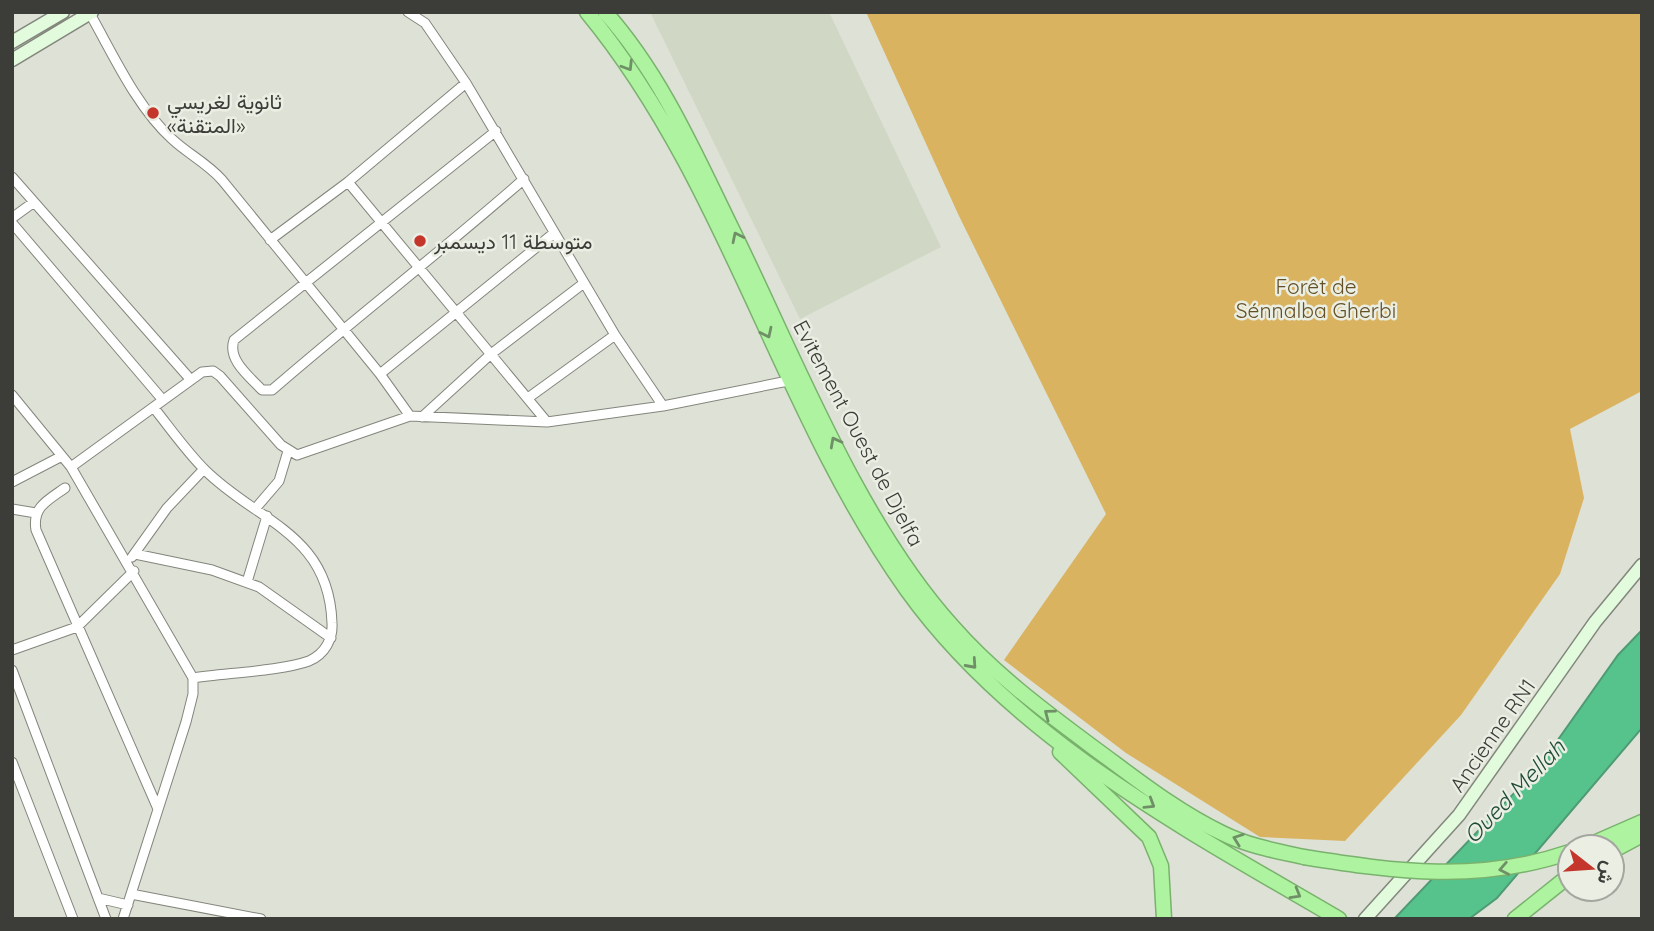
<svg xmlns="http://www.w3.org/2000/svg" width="1654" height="931" font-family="Quicksand,Vazirmatn,sans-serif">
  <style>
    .built { fill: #d1d7c5 }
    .green { fill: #dab361 }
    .water { fill: #56c38d; stroke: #4e9b74; stroke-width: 2 }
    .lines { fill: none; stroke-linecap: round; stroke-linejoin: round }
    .minor-casing { stroke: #83867c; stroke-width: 11 }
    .secondary-casing { stroke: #83867c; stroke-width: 15 }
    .trunk-casing { stroke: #79b26d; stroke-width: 17 }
    .minor { stroke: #fff; stroke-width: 9 }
    .secondary { stroke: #e1fbdc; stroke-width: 12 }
    .trunk { stroke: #aef4a0; stroke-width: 14 }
    .trunk-bridge-casing { stroke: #79b26d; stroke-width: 17; stroke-linecap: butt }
    .trunk-bridge { stroke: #aef4a0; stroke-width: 14 }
    .oneway { stroke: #6f8f67 }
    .poi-dot { fill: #c4362b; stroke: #eaeee3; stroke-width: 2.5 }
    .labels { text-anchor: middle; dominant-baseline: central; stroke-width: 5; stroke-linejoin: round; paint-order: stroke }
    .poi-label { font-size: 21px; fill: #3c3d39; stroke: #eaeee3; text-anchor: start }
    .park-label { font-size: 21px; fill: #645027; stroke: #eaeee3 }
    .street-label { font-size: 21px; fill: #3c3d39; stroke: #eaeee3 }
    .water-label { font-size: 23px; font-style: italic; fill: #1f4c36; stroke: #eaeee3 }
  </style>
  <rect width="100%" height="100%" fill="#dde1d6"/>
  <path class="built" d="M 650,12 L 829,12 L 941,247 L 800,319 Z"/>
  <path class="green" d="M 866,12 L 1642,12 L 1640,392 L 1570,429 L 1584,498 L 1560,574 L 1461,715 L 1345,841 L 1260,837 L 1126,753 L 1004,660 L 1106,514 L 959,216 Z"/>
  <path class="water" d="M 1642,630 L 1642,728 L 1497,898 L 1469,919 L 1394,919 L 1538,768 L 1618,655 Z"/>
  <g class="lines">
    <defs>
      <path id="minor" d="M 89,12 C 113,54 136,106 172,139 C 188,154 207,163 222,180 L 380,374 L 410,416
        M 408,12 L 425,23 L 466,83 L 615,335 L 663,406
        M 496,131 L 234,340 C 227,360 250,377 262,390 L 272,390 C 355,318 442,251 524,179
        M 12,177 L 191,380
        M 348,182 L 547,422
        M 12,218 L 34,202
        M 12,223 L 162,399
        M 270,240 L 348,182 L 466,83
        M 380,374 L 554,233
        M 12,395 L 71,467 L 193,678 L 193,694 L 186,722 L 123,919
        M 528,398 L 615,335
        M 154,408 C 170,428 186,451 205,470 C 257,522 329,533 332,623 C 333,639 325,654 309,661 C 281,671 225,673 193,678
        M 422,417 L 491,354 L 584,283
        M 71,467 L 202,372 L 213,371 L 220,376 L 281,445 L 297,455 L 410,416 L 547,422 L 663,406 L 793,380
        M 12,482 L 62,456
        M 65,488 C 48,500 32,507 36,530 L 158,809
        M 12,509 L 36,513
        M 255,509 L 279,481 L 288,451
        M 135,554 L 212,570 L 259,587 L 331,638
        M 132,557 L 167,508 L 204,469
        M 247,582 L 267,516
        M 12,650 L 77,627 L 134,571
        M 12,670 L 106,919
        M 12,762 L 73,919
        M 131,894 L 261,919
        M 98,898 L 128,905"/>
      <path id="secondary" d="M 12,42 L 63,12
        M 12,60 L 92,12
        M 1365,919 L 1459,815 L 1595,622 L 1642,565"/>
      <path id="trunk" d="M 587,12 C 728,183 779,410 907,590 C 1013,738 1185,829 1339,919
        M 605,12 C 659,72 694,151 729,223 C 793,352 855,518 952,626 C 993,673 1044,711 1094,748 C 1135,778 1176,811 1222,833 C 1248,846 1277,851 1304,857
        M 1060,752 L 1149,837 L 1161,866 L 1164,919
        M 1585,847 L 1642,822
        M 1612,851 L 1642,835
        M 1515,919 L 1570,875"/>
    </defs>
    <use href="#minor" class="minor-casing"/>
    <use href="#secondary" class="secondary-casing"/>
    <use href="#trunk" class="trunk-casing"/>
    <use href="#minor" class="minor"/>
    <use href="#secondary" class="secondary"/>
    <use href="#trunk" class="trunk"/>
    <defs>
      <path id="trunk-bridge" d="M 1304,857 C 1397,872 1479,883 1570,852"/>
    </defs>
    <use href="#trunk-bridge" class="trunk-bridge-casing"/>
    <use href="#trunk-bridge" class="trunk-bridge"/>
  </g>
  <defs><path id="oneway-chevron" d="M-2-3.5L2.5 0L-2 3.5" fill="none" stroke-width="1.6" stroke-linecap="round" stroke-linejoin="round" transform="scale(1.75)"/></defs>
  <g class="oneway">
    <use href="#oneway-chevron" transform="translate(628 66) rotate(58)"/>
    <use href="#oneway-chevron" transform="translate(737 237) rotate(-116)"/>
    <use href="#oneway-chevron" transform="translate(767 333) rotate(64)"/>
    <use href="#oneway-chevron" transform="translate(835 442) rotate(-118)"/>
    <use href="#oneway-chevron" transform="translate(972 664) rotate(48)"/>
    <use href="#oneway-chevron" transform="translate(1049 714) rotate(-143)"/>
    <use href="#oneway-chevron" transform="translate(1150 804) rotate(32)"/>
    <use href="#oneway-chevron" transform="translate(1238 839) rotate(-160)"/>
    <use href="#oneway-chevron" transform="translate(1504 869) rotate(169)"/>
    <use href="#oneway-chevron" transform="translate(1296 894) rotate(30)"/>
  </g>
  <g class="poi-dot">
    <circle cx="153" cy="113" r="7"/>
    <circle cx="420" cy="241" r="7"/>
  </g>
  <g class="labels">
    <g class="poi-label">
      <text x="167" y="101">ثانوية لغريسي<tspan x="167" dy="24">«المتقنة»</tspan></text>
      <text x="434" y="241">متوسطة 11 ديسمبر</text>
    </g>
    <g class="park-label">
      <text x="1316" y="286">Forêt de<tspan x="1316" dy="24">Sénnalba Gherbi</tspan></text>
    </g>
    <g class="street-label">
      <text transform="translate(859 433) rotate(62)">Evitement Ouest de Djelfa</text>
      <text transform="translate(1492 735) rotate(-55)">Ancienne RN1</text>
    </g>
    <g class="water-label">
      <text transform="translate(1514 791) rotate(-46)">Oued Mellah</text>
    </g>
  </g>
  <rect width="1654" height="931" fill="none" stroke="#3c3d39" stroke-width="28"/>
  <g transform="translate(1591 868) rotate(107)"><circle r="33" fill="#eaeee3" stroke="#a4a79f" stroke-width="2"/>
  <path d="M0-5L12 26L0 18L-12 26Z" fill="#c4362b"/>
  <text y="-10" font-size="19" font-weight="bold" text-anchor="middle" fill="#3c3d39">ش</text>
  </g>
</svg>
